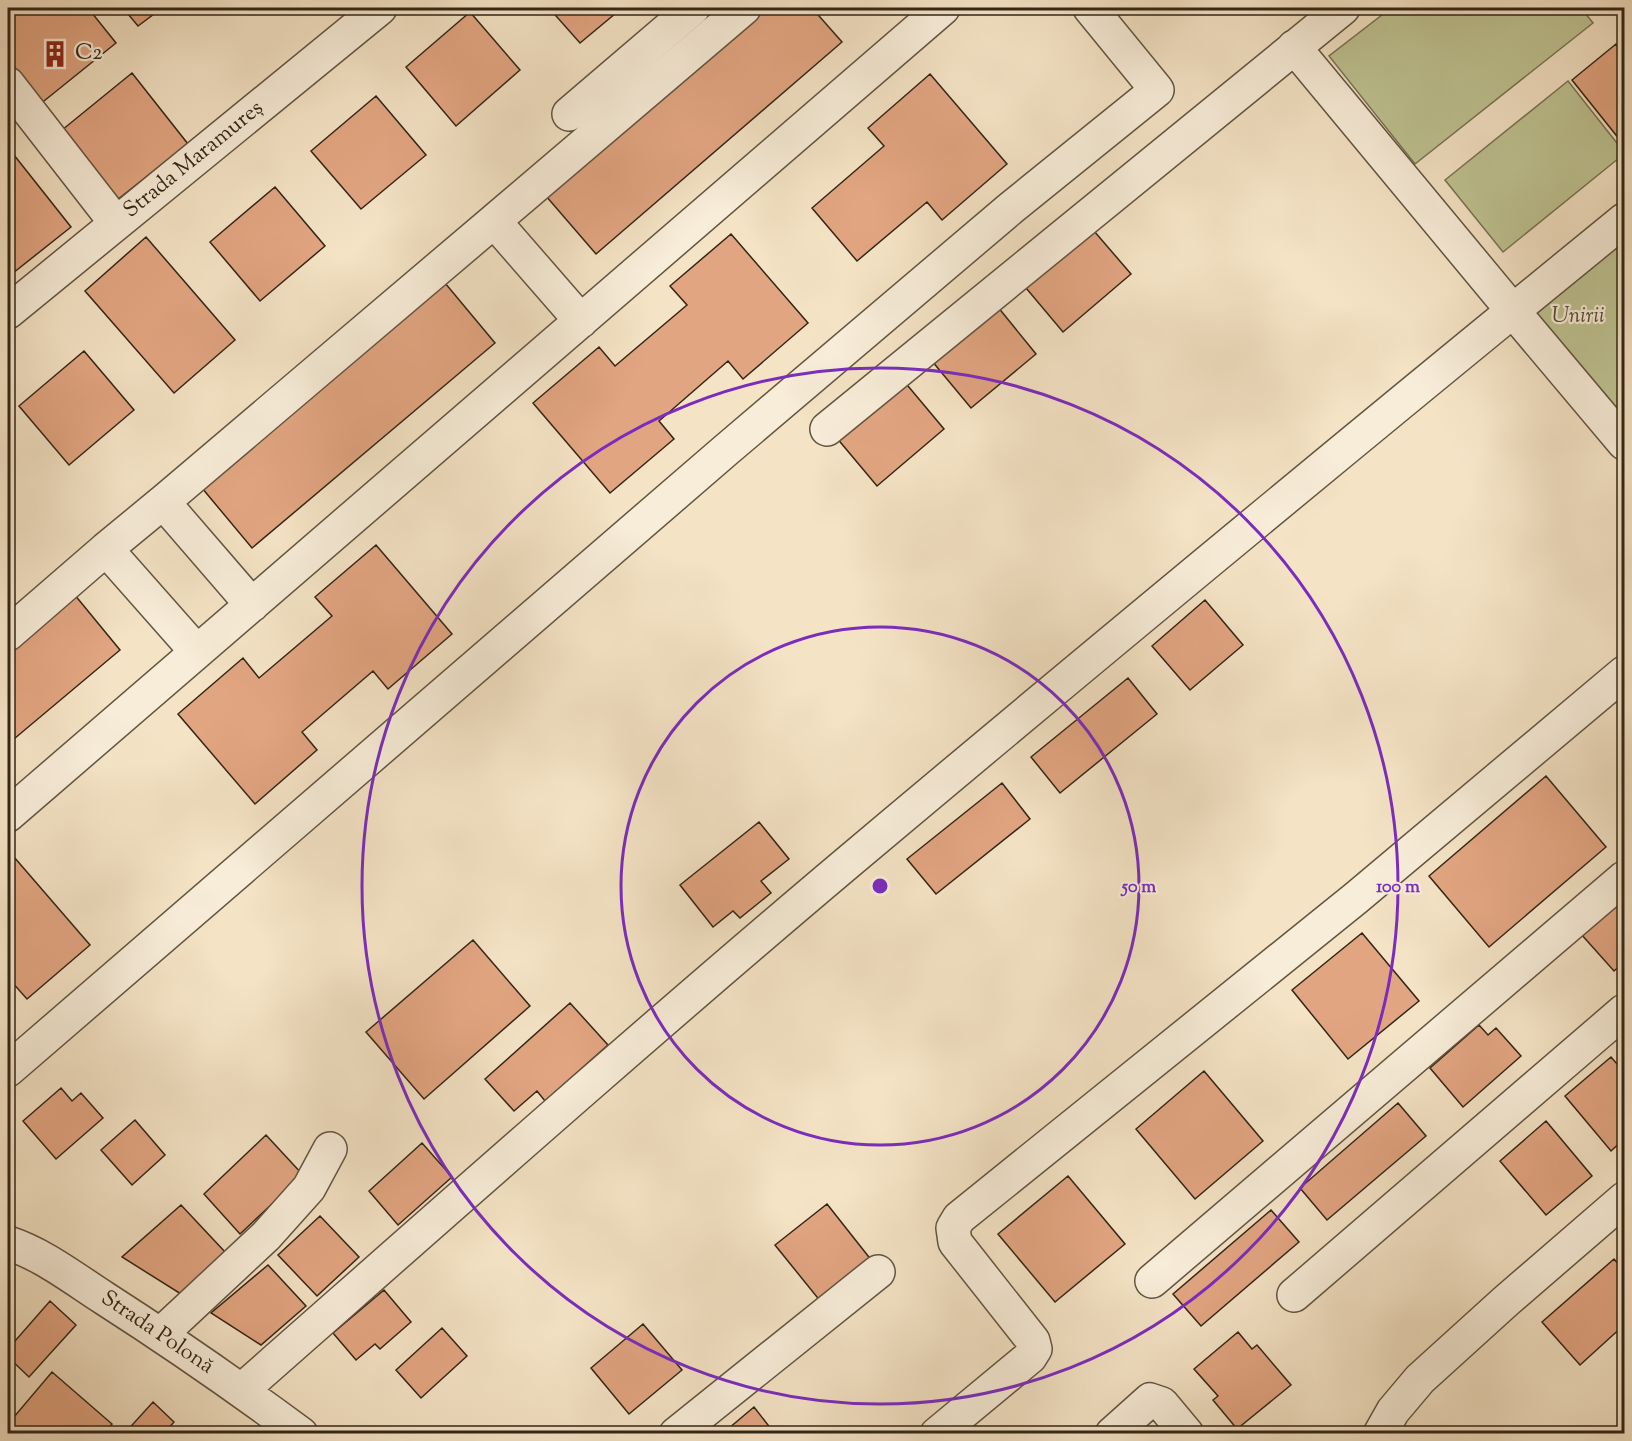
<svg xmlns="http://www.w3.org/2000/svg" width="1632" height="1441" font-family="'Sorts Mill Goudy',serif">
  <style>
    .green { fill: #bfc392; stroke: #787454; stroke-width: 1.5 }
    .building { fill: #e2a581; stroke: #322617; stroke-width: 1.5 }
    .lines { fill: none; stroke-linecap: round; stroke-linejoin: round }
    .minor-casing { stroke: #625542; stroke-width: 36 }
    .minor { stroke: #f8edd9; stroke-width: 33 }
    .ring { fill: none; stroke: #7b2cbf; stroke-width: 3 }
    .labels { text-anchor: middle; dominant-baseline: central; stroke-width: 4.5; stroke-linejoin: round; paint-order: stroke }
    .poi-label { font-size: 22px; fill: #322617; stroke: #f8edd9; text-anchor: start }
    .street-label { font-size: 22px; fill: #322617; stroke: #f8edd9 }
    .park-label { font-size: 22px; font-style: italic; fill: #554d36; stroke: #f8edd9 }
    .centre { fill: #7b2cbf; stroke: #f8edd9; stroke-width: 3 }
    .ring-label { font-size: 18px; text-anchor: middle; font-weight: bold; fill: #7b2cbf; stroke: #f8edd9; stroke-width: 4.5; stroke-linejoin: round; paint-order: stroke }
  </style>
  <rect width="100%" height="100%" fill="#f4e3c5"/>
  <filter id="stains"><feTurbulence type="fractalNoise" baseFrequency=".00333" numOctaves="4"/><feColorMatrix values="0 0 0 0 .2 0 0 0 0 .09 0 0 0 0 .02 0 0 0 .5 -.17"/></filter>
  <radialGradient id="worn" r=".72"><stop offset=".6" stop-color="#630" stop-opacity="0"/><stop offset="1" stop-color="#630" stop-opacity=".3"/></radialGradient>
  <path class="green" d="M 1391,8 L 1581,8 L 1593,23 L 1415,164 L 1329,56 Z
    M 1568,81 L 1624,152 L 1624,154 L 1503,252 L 1445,180 Z
    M 1624,220 L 1624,443 L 1513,311 Z"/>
  <path class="building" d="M 8,8 L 88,8 L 116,43 L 39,105 L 8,65 Z
    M 123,8 L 162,8 L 138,26 Z
    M 549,8 L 622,8 L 580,43 Z
    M 765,8 L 812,8 L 842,42 L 596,254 L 546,196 Z
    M 470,12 L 520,70 L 456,126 L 406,67 Z
    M 1616,44 L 1624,54 L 1624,145 L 1572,80 Z
    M 132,73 L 188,144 L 117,200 L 62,130 Z
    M 930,74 L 1007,164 L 942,220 L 927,202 L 857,261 L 812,208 L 884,146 L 868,128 Z
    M 376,96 L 426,155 L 361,209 L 311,151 Z
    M 14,155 L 71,227 L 8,277 L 8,160 Z
    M 275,187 L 325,246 L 260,301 L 210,242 Z
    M 1088,224 L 1131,274 L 1063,332 L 1021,282 Z
    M 731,234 L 808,323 L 743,379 L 728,361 L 659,421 L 674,439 L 610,493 L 533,403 L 599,347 L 615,366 L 687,305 L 670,286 Z
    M 146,237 L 235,340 L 174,393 L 85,291 Z
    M 445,283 L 495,343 L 252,548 L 202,488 Z
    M 993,301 L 1036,354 L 971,408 L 927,355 Z
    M 84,351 L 134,410 L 69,465 L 19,406 Z
    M 903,380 L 944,429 L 877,486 L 836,437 Z
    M 376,545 L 452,634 L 388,689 L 373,671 L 302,732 L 317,750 L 255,804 L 178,714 L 243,658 L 259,678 L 332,616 L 315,597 Z
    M 74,594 L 120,650 L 8,744 L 8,650 Z
    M 1205,600 L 1243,645 L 1190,690 L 1152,646 Z
    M 1128,678 L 1157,714 L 1060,793 L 1031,757 Z
    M 1546,776 L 1606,847 L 1489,947 L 1429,876 Z
    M 1002,783 L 1030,819 L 936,894 L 907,859 Z
    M 759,822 L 789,859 L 761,881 L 771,893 L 740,918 L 733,911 L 713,927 L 680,885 Z
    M 14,857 L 90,945 L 27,999 L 11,981 L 8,984 L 8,863 Z
    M 1624,895 L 1624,962 L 1614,971 L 1581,934 Z
    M 1362,933 L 1419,1001 L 1348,1059 L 1292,990 Z
    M 473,940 L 530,1006 L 424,1099 L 366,1032 Z
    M 570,1003 L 608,1045 L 545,1101 L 537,1091 L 514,1111 L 485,1079 Z
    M 1479,1025 L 1488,1035 L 1496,1028 L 1521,1056 L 1463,1107 L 1430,1068 Z
    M 1611,1057 L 1624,1072 L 1624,1139 L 1611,1151 L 1565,1096 Z
    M 1204,1071 L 1263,1141 L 1195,1199 L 1136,1129 Z
    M 61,1088 L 72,1101 L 81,1093 L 103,1118 L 56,1159 L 23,1121 Z
    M 1398,1103 L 1426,1136 L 1327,1220 L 1300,1188 Z
    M 135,1120 L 165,1155 L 132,1185 L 101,1150 Z
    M 1546,1121 L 1592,1176 L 1546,1215 L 1500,1161 Z
    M 266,1135 L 303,1175 L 240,1234 L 204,1194 Z
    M 422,1143 L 452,1177 L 398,1225 L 369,1191 Z
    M 1068,1176 L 1125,1244 L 1055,1302 L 998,1234 Z
    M 827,1204 L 872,1261 L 821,1302 L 775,1245 Z
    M 181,1205 L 226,1253 L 181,1294 L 122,1257 Z
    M 1271,1210 L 1299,1242 L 1201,1326 L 1173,1294 Z
    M 320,1216 L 359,1257 L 317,1296 L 278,1255 Z
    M 1614,1259 L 1624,1271 L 1624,1325 L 1580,1365 L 1542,1322 Z
    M 268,1265 L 306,1306 L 261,1345 L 211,1313 Z
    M 384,1290 L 411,1322 L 380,1349 L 375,1344 L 356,1360 L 333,1333 Z
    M 50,1301 L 76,1325 L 29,1377 L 8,1357 L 8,1349 Z
    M 643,1324 L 682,1370 L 629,1414 L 591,1368 Z
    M 442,1328 L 467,1356 L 421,1398 L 396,1370 Z
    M 1238,1332 L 1252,1349 L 1257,1345 L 1291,1385 L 1237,1429 L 1213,1400 L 1218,1396 L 1194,1369 Z
    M 52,1372 L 112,1424 L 103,1434 L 8,1434 L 8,1424 Z
    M 153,1402 L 174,1422 L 166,1431 L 169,1434 L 124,1434 Z
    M 754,1407 L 775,1434 L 722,1434 Z"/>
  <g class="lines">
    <defs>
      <path id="minor" d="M 1294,47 L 1513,311 L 1624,443
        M 8,84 L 116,223
        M 569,114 L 693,8
        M 494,221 L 744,8
        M 8,312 L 380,8
        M 827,429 L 1343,8
        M 163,502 L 494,221 L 581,321
        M 106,549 L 163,502 L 252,605
        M 8,634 L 106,549 L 197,652
        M 8,815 L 943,8
        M 8,1070 L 726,450 L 1011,208 L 1157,90 L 1090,8
        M 8,1243 C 42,1254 73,1278 104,1298 C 171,1341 236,1386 301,1434
        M 1152,1281 L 1624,878
        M 1294,1295 L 1624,1011
        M 161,1334 L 266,1236 L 309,1188 L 330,1149
        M 242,1390 C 442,1214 642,1036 846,864 C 1104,647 1363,433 1624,220
        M 676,1434 L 878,1272
        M 937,1434 L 1030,1357 L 1035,1349 L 1033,1341 L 955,1242 L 953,1228 L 959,1218 L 1356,898 L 1624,673
        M 1112,1434 L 1150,1400 L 1162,1404 L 1187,1434
        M 1380,1434 L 1393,1411 L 1420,1379 L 1506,1301 L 1624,1199"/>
    </defs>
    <use href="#minor" class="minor-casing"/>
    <use href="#minor" class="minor"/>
  </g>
  <g class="ring">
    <circle cx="880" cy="886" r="259"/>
    <circle cx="880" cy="886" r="518"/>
  </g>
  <defs>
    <symbol id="building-bare" viewBox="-9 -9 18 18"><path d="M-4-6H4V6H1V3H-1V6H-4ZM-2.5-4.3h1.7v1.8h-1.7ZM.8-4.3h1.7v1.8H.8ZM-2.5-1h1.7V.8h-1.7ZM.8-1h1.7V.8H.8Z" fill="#8f2418" stroke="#f8edd9" stroke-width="2.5" paint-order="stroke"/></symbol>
  </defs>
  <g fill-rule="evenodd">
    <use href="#building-bare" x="36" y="35" width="38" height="38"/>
  </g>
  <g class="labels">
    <g class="poi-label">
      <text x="75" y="54">C2</text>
    </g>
    <g class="street-label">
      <text transform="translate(194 160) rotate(-39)">Strada Maramureș</text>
      <text transform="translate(157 1333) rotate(34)">Strada Polonă</text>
    </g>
    <g class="park-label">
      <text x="1578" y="317">Unirii</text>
    </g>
  </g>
  <circle cx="880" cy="886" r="9" class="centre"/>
  <g class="ring-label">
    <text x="1139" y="892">50 m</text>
    <text x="1398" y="892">100 m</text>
  </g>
  <rect width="1632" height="1441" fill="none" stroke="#f4e3c5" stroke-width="30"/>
  <rect x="9" y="9" width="1614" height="1423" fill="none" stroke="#322617" stroke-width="3"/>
  <rect x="15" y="15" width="1602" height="1411" fill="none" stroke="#322617" stroke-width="1.5"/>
  <rect width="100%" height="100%" filter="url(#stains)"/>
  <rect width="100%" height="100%" fill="url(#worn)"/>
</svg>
